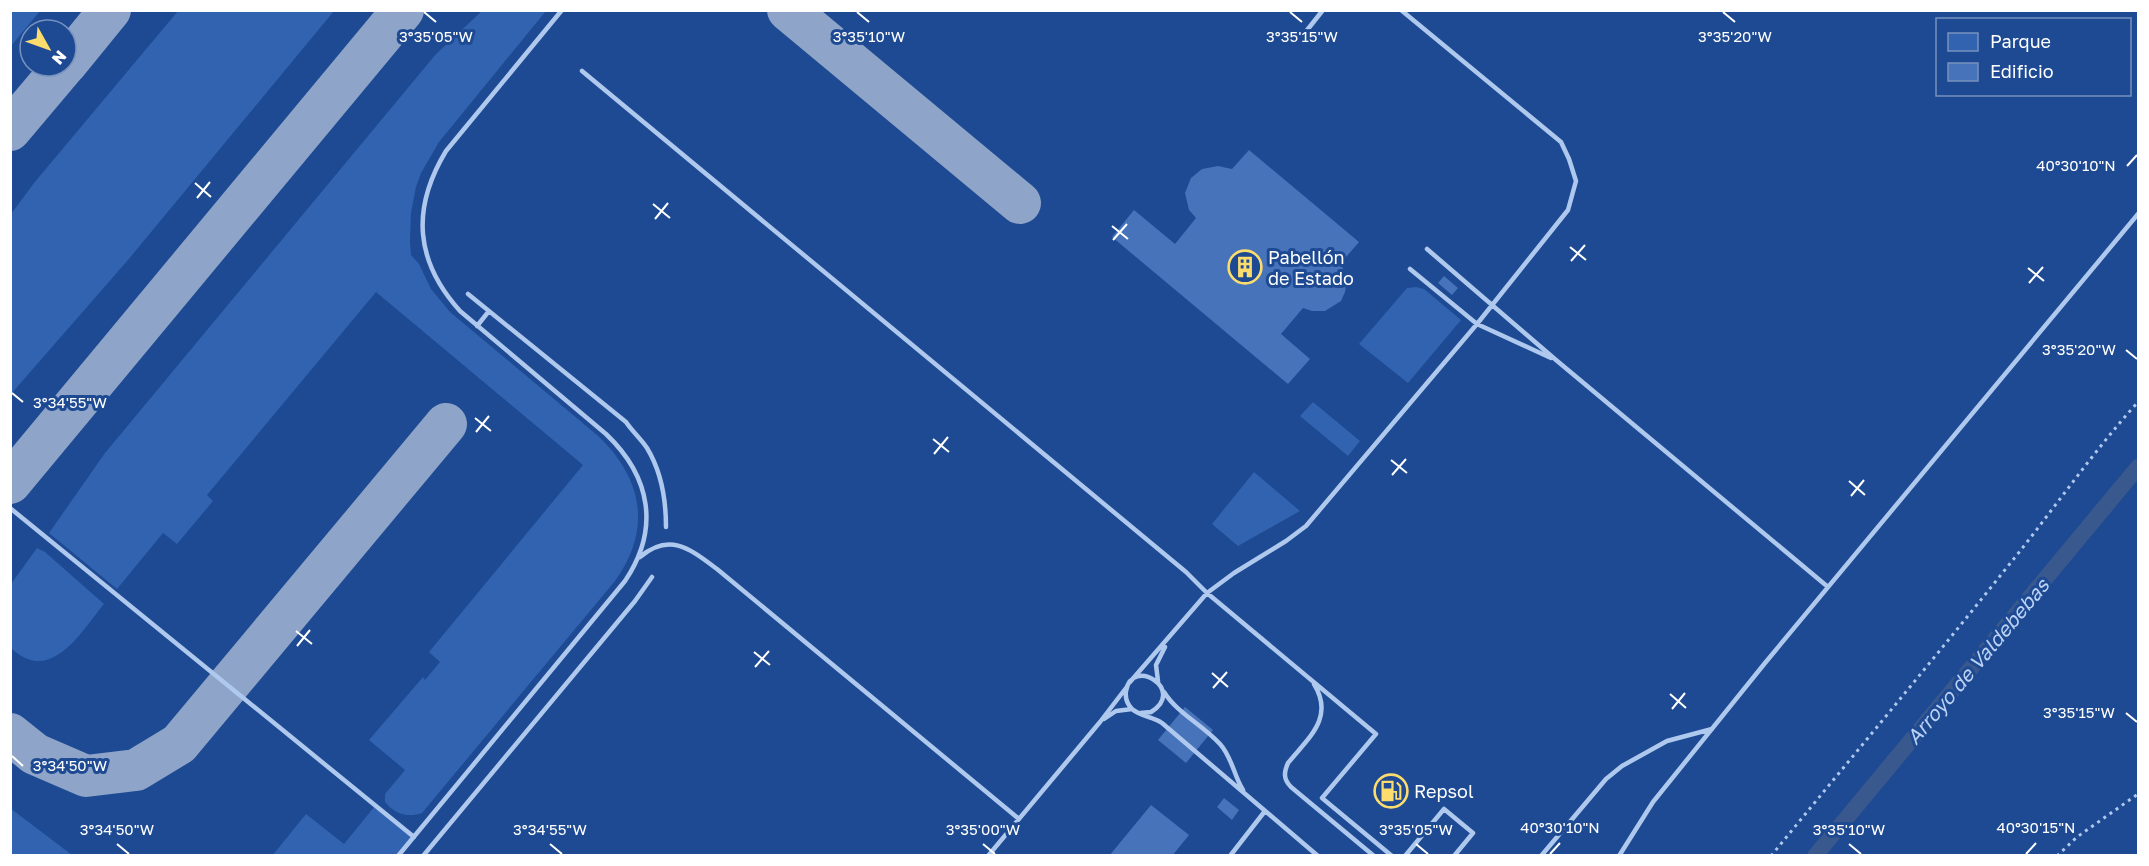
<svg xmlns="http://www.w3.org/2000/svg" width="2149" height="866" font-family="'Golos Text',sans-serif">
  <style>
    .green { fill: #3163b0 }
    .lines { fill: none; stroke-linecap: round; stroke-linejoin: round }
    .canal { stroke: #39598e; stroke-width: 16 }
    .taxiway { stroke: #8ea4c8; stroke-width: 42 }
    .building { fill: #4673b9 }
    .path { stroke: #afc8ee; stroke-width: 3; stroke-dasharray: 3 4.5; stroke-linecap: butt }
    .service { stroke: #afc8ee; stroke-width: 4.5 }
    .ticks { fill: none; stroke: #fff; stroke-width: 2 }
    .labels { text-anchor: middle; dominant-baseline: central; stroke-width: 6; stroke-linejoin: round; paint-order: stroke }
    .poi-label { font-size: 18px; fill: #fff; stroke: #1d4a92; text-anchor: start }
    .water-label { font-size: 20px; font-style: italic; fill: #bbd2f5; stroke: #1d4a92 }
    .ticks-label { font-size: 15px; text-anchor: middle; fill: #fff; stroke: #1d4a92; stroke-width: 6; stroke-linejoin: round; paint-order: stroke }
  </style>
  <rect width="100%" height="100%" fill="#1d4a92"/>
  <path class="green" d="M 11,10 L 40,11 L 11,46 L 10,11 Z
    M 483,10 L 546,11 L 439,142 L 421,173 L 416,187 L 411,213 L 410,242 L 411,255 L 419,264 L 431,289 L 450,312 L 597,435 C 642,477 653,528 615,581 L 422,813 C 407,818 395,814 385,802 L 385,794 L 405,770 L 369,740 L 423,677 L 425,680 L 440,662 L 429,652 L 583,465 L 376,292 L 207,495 L 213,501 L 177,544 L 163,533 L 117,589 L 49,533 L 105,453 L 436,54 Z
    M 178,11 L 334,11 L 128,260 L 11,394 L 11,214 L 34,183 Z
    M 1416,287 L 1424,289 L 1461,320 L 1408,383 L 1359,344 L 1407,288 Z
    M 1313,402 L 1360,441 L 1348,456 L 1300,416 Z
    M 1254,472 L 1300,511 L 1238,546 L 1212,524 Z
    M 37,548 L 45,552 L 104,604 C 81,632 50,687 10,647 L 11,584 Z
    M 375,806 L 414,837 L 398,855 L 272,856 L 306,814 L 344,844 Z
    M 10,808 L 72,855 L 11,855 Z"/>
  <g class="lines">
    <path class="canal" d="M 1815,856 L 2138,467"/>
    <path class="taxiway" d="M 788,10 L 1020,203
      M 66,64 L 110,10
      M 10,130 L 64,66
      M 10,483 L 403,10
      M 10,734 L 35,754 L 86,776 L 136,770 L 179,744 L 446,424"/>
  </g>
  <path class="building" d="M 1249,150 L 1359,242 L 1341,263 L 1347,281 L 1345,292 L 1341,301 L 1325,311 L 1312,311 L 1303,308 L 1281,334 L 1310,359 L 1288,384 L 1112,237 L 1134,210 L 1175,244 L 1196,218 L 1189,210 L 1185,193 L 1191,178 L 1202,169 L 1218,166 L 1232,169 Z
    M 1444,276 L 1458,288 L 1452,295 L 1438,283 Z
    M 1185,707 L 1213,730 L 1186,763 L 1158,740 Z
    M 1224,798 L 1239,810 L 1232,820 L 1217,807 Z
    M 1151,805 L 1189,835 L 1172,856 L 1109,856 Z"/>
  <g class="lines">
    <path class="path" d="M 1771,856 C 1850,759 1930,664 2008,566 C 2052,512 2091,454 2138,402
      M 2057,856 L 2077,837 L 2138,794"/>
    <path class="service" d="M 1304,34 L 1323,10
      M 582,71 L 1186,572 L 1207,593 L 1376,734 L 1322,798 L 1392,856
      M 1427,249 L 1556,360 L 1828,587
      M 1410,269 L 1477,324 L 1551,358
      M 468,294 L 626,422 C 632,431 641,439 647,448 C 661,471 666,500 666,527
      M 477,326 L 489,311
      M 10,508 L 414,837
      M 640,557 C 670,532 690,549 717,569 L 1019,819
      M 1158,681 L 1156,665 L 1165,647
      M 1130,682 L 1207,593 L 1234,573 L 1286,541 L 1306,526 L 1477,324 L 1568,210 L 1576,181 L 1569,159 L 1561,142 L 1401,10
      M 1314,684 C 1335,718 1308,738 1288,763 C 1284,772 1283,779 1291,787 L 1374,856
      M 1164,692 C 1177,713 1203,725 1220,744 C 1232,757 1234,776 1243,790
      M 1140,713 L 1151,712 C 1187,690 1132,656 1126,691 C 1125,698 1127,704 1132,709 C 1140,716 1153,717 1162,723 L 1318,856
      M 1104,719 L 1116,711 L 1132,709
      M 398,856 L 625,581 C 660,529 651,477 606,434 L 460,311 C 415,261 411,209 446,151 L 562,10
      M 423,856 L 635,601 L 652,577
      M 988,856 L 1100,722 L 1126,688
      M 1230,856 L 1265,811
      M 1405,856 L 1444,809 L 1473,833 L 1454,856
      M 1541,856 L 1606,779 L 1622,766 L 1667,741 L 1712,729
      M 1619,856 L 1653,802 L 1765,663 L 2138,214"/>
  </g>
  <path class="ticks" d="M 424,12 L 436,22M 857,12 L 869,22M 1290,12 L 1302,22M 1723,12 L 1735,22M 2127,166 L 2137,155M 195,183 L 211,197M 197,198 L 210,182M 653,204 L 670,218M 655,219 L 668,203M 1112,226 L 1128,239M 1113,240 L 1127,224M 1570,247 L 1586,260M 1571,261 L 1585,245M 2028,268 L 2044,281M 2029,283 L 2043,267M 2126,350 L 2137,359M 12,393 L 23,402M 475,418 L 491,431M 476,432 L 489,416M 933,439 L 949,452M 934,454 L 948,437M 1391,460 L 1407,473M 1392,475 L 1406,459M 1849,481 L 1865,495M 1851,496 L 1864,480M 296,631 L 312,644M 297,646 L 310,630M 754,652 L 770,665M 755,667 L 769,651M 1212,673 L 1228,687M 1213,688 L 1227,672M 1670,694 L 1686,708M 1672,709 L 1685,693M 2126,713 L 2137,722M 12,756 L 23,766M 117,844 L 129,854M 550,844 L 562,854M 983,844 L 995,854M 1416,844 L 1428,854M 1849,844 L 1861,854M 1550,854 L 1560,843M 2026,854 L 2036,843"/>
  <defs>
    <symbol id="building-ring" viewBox="-11 -11 22 22"><circle r="9.5" fill="#1d4a92" stroke="#fddc6e" stroke-width="1.5"/><path d="M-4-6H4V6H1V3H-1V6H-4ZM-2.5-4.3h1.7v1.8h-1.7ZM.8-4.3h1.7v1.8H.8ZM-2.5-1h1.7V.8h-1.7ZM.8-1h1.7V.8H.8Z" fill="#fddc6e"/></symbol>
    <symbol id="fuel-ring" viewBox="-11 -11 22 22"><circle r="9.5" fill="#1d4a92" stroke="#fddc6e" stroke-width="1.5"/><path d="M-5.5-6h7V0h2V4h1.3V-2.5L3-4.5l.8-.8L6-3V5H2.5V1h-1V6h-7ZM-4.2-4.7v3.2H.2V-4.7Z" fill="#fddc6e"/></symbol>
  </defs>
  <g fill-rule="evenodd">
    <use href="#building-ring" x="1226" y="248" width="38" height="38"/>
    <use href="#fuel-ring" x="1372" y="772" width="38" height="38"/>
  </g>
  <g class="labels">
    <g class="poi-label">
      <text x="1268" y="257">Pabellón<tspan x="1268" dy="21">de Estado</tspan></text>
      <text x="1414" y="791">Repsol</text>
    </g>
    <g class="water-label">
      <text transform="translate(1977 661) rotate(-50)">Arroyo de Valdebebas</text>
    </g>
  </g>
  <g class="ticks-label">
    <text x="436" y="42">3°35'05"W</text>
    <text x="869" y="42">3°35'10"W</text>
    <text x="1302" y="42">3°35'15"W</text>
    <text x="1735" y="42">3°35'20"W</text>
    <text x="2076" y="171">40°30'10"N</text>
    <text x="2079" y="355">3°35'20"W</text>
    <text x="70" y="408">3°34'55"W</text>
    <text x="2079" y="718">3°35'15"W</text>
    <text x="70" y="771">3°34'50"W</text>
    <text x="1560" y="833">40°30'10"N</text>
    <text x="2036" y="833">40°30'15"N</text>
    <text x="117" y="835">3°34'50"W</text>
    <text x="550" y="835">3°34'55"W</text>
    <text x="983" y="835">3°35'00"W</text>
    <text x="1416" y="835">3°35'05"W</text>
    <text x="1849" y="835">3°35'10"W</text>
  </g>
  <rect width="2149" height="866" fill="none" stroke="#ffffff" stroke-width="24"/>
  <rect x="1936" y="18" width="195" height="78" fill="#1d4a92" stroke="#7792be" stroke-width="1.5"/>
  <rect x="1948" y="33" width="30" height="18" fill="#3163b0" stroke="#7792be" stroke-width="1.5"/>
  <text x="1990" y="48" font-size="18" fill="#ffffff">Parque</text>
  <rect x="1948" y="63" width="30" height="18" fill="#4673b9" stroke="#7792be" stroke-width="1.5"/>
  <text x="1990" y="78" font-size="18" fill="#ffffff">Edificio</text>
  <g transform="translate(48 48) rotate(130)"><circle r="28" fill="#1d4a92" stroke="#7792be" stroke-width="1.5"/>
  <path d="M0-4.5L10 22L0 15L-10 22Z" fill="#fddc6e"/>
  <text y="-9" font-size="16" font-weight="bold" text-anchor="middle" fill="#ffffff">N</text>
  </g>
</svg>
